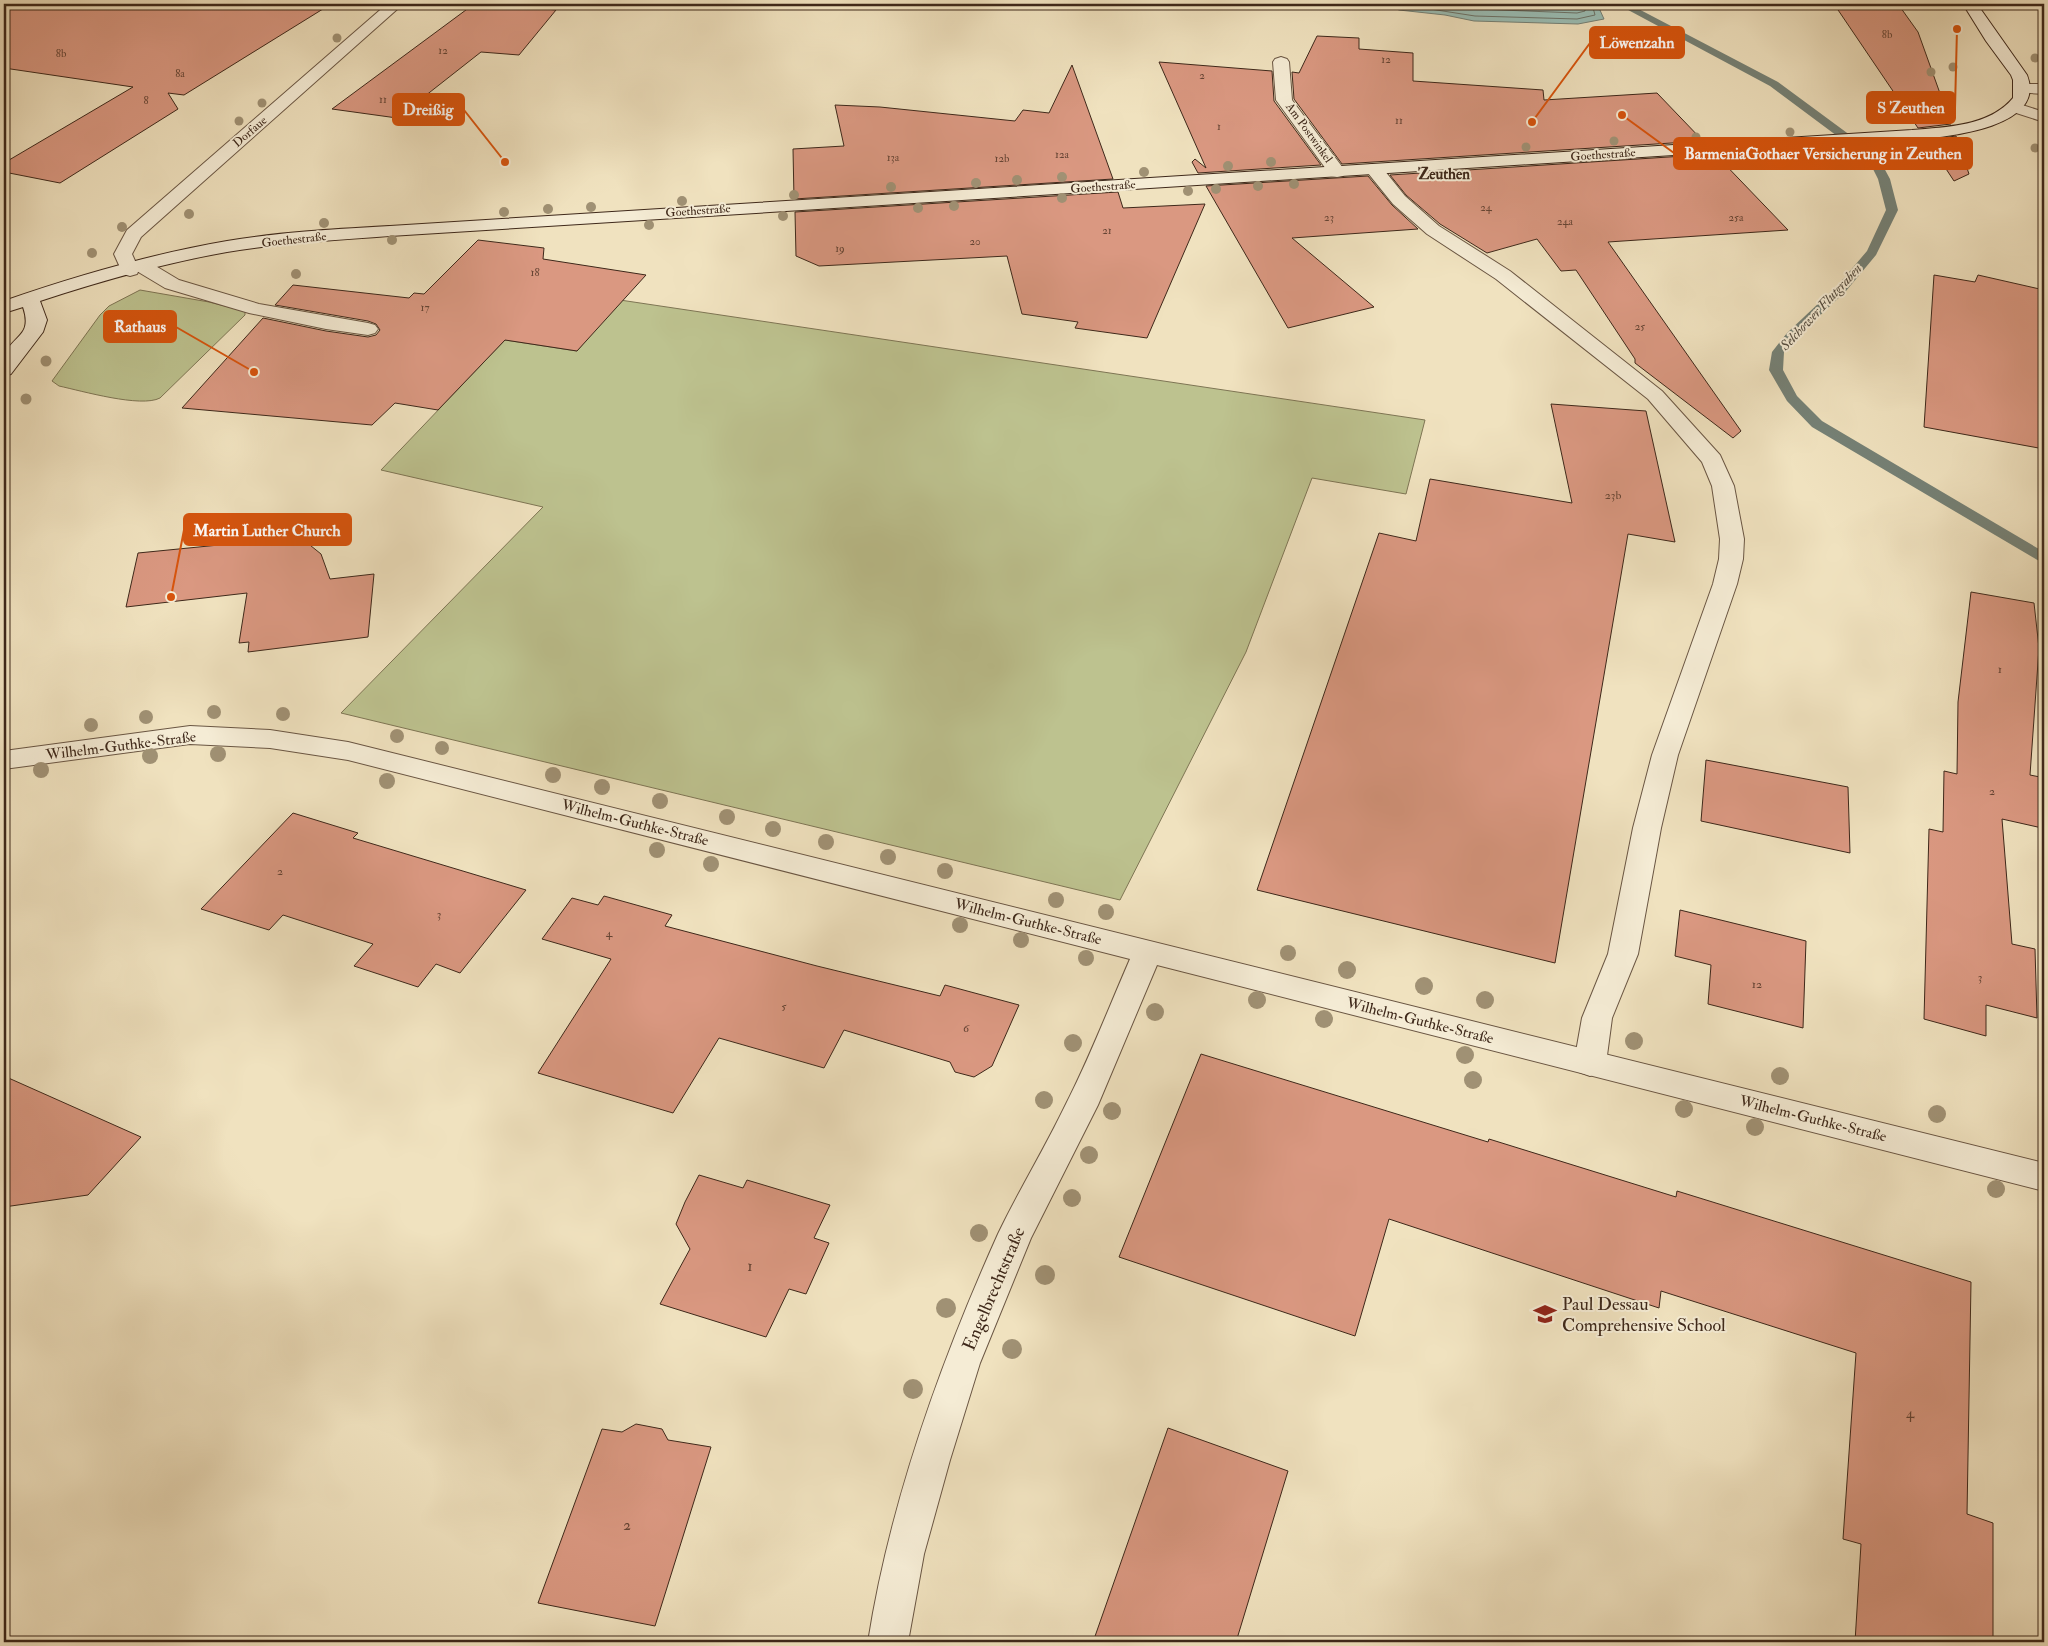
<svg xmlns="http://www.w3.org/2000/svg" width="2048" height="1646" font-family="'IM FELL Double Pica',serif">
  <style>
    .green { fill: #bdc28f; stroke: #7e7554 }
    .water { fill: #9abdb4; stroke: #758176 }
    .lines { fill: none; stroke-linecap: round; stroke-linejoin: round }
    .shore { stroke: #6c7267; stroke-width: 1 }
    .stream { fill: #758176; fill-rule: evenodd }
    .building { fill: #da9881; stroke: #3e281a }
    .lane-casing { stroke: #6a5643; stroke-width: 2 }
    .street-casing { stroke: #6a5643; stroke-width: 2 }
    .secondary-casing { stroke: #3e281a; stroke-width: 2 }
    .lane { fill: #f5ecd5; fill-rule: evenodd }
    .street { fill: #f5ecd5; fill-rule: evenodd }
    .secondary { fill: #f5ecd5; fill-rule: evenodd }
    .tree { fill: #a09174 }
    .labels { text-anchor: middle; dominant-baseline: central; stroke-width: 4; stroke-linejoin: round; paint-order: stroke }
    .far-number-label { font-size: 11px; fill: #654434 }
    .far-street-label { font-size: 12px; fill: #3e281a; stroke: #f5ecd5 }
    .number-label { font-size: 12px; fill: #654434 }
    .far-water-label { font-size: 14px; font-style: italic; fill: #554d40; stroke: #f5ecd5 }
    .far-quarter-label { font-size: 15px; font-weight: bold; fill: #3e281a; stroke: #f5ecd5 }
    .street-label { font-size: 15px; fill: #3e281a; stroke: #f5ecd5 }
    .near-number-label { font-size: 15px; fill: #654434 }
    .near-street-label { font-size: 18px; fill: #3e281a; stroke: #f5ecd5 }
    .near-poi-label { font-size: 18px; fill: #3e281a; stroke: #f5ecd5; text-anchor: start }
    .leader { fill: none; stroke: #d7540d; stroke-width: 2 }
    .callout-dot { fill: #d7540d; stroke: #f5ecd5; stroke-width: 2 }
    .callout { fill: #d7540d; stroke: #d7540d; stroke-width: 2 }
    .callout-label { font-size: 16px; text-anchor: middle; font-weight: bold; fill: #fff }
  </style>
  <rect width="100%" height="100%" fill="#f0e2bf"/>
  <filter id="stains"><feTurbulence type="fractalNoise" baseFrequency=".004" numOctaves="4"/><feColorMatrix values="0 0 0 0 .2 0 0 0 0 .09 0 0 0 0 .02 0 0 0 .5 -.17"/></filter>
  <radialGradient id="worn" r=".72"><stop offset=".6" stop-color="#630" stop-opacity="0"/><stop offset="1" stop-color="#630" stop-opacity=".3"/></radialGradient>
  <path class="green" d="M 140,290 L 209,302 L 245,311 L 245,315 L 160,398 C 141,408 82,391 59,386 L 52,381 L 100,315 L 109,306 Z
    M 620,300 L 1425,420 L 1406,494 L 1312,478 L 1246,652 L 1120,900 L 341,713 L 543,507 L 381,470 L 505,340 L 577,351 Z"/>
  <path class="water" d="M 1385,4 L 1594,4 L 1599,8 L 1604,19 L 1578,24 L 1474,21 L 1445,15 L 1399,10 Z"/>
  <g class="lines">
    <path class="shore" d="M 1398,4 L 1475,16 L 1577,19 L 1595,15 L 1592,4
      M 1447,4 L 1476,9 L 1577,13 L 1585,11 L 1585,4"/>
    <path class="stream" d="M 1617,4 L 1629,4 L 1778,82 L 1877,155 L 1890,179 L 1898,210 L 1876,255 L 1846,291 L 1795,339 L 1784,352 L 1783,370 L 1797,396 L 1822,421 L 2044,552 L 2044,562 L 2039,561 L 1812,427 L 1787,401 L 1769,370 L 1772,352 L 1787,333 L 1838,285 L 1867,251 L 1886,210 L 1878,179 L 1868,159 L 1770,86 Z"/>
  </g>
  <path class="building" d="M 4,4 L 331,4 L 184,95 L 168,93 L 178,109 L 60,183 L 4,172 L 4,163 L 133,87 L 4,68 Z
    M 474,4 L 522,4 L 525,7 L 556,10 L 519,55 L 481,52 L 397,118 L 332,109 Z
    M 1834,4 L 1898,4 L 1918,32 L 1951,124 L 1918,128 Z
    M 1317,36 L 1359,38 L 1359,49 L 1413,53 L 1413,81 L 1543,90 L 1544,100 L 1657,93 L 1703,141 L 1342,164 L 1294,99 L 1292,72 L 1299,73 Z
    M 1159,62 L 1272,71 L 1274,101 L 1321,165 L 1198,173 L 1192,162 L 1195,159 L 1206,168 Z
    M 1072,65 L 1113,179 L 794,199 L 793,149 L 844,146 L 835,105 L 880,107 L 1015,121 L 1023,110 L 1049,113 Z
    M 1956,136 L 1969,174 L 1954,181 L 1927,140 Z
    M 1715,154 L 1788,230 L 1608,242 L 1741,431 L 1733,438 L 1635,363 L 1635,359 L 1576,270 L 1561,271 L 1537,239 L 1487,253 L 1440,224 L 1406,195 L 1390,175 Z
    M 1368,176 L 1392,205 L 1418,229 L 1292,238 L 1374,307 L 1288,328 L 1206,186 Z
    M 1118,192 L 1123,208 L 1205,204 L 1147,338 L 1075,328 L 1078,322 L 1022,314 L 1007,256 L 819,266 L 796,256 L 795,212 Z
    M 478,240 L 544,248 L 543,259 L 646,275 L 577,351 L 505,340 L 438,410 L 395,403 L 372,425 L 182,408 L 263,318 L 326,331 L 368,337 L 376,335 L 380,330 L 376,324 L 368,321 L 275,305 L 293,285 L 409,298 L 414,293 L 424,294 Z
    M 1934,275 L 1975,282 L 1978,275 L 2044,290 L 2044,449 L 1924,427 Z
    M 1551,404 L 1646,411 L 1675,542 L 1628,534 L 1555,963 L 1257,890 L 1379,533 L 1416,541 L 1430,479 L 1572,503 Z
    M 300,537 L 321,554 L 330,579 L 374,574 L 368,637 L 248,652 L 249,642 L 239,643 L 247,593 L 126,607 L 138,553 Z
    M 1971,592 L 2034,603 L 2039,648 L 2030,775 L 2040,777 L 2042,828 L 2002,819 L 2012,944 L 2035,949 L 2037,1018 L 1986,1005 L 1986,1036 L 1924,1019 L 1929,829 L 1943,832 L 1944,771 L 1957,774 L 1958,702 Z
    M 1706,760 L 1848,787 L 1850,853 L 1701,821 Z
    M 293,813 L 358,833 L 353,838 L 526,890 L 460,973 L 436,964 L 418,987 L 354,966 L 373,944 L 283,915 L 269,930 L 201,909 Z
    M 604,896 L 672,915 L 665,926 L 817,966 L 940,996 L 945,985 L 1019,1005 L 992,1066 L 974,1077 L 955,1072 L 950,1062 L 844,1030 L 824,1068 L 719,1038 L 673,1113 L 538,1073 L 611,959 L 542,939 L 572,898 L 598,905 Z
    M 1680,910 L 1806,941 L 1803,1028 L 1708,1004 L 1711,965 L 1675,956 Z
    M 1201,1054 L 1488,1142 L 1489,1139 L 1676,1197 L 1677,1191 L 1971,1282 L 1967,1514 L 1993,1523 L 1993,1642 L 1855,1642 L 1861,1544 L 1843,1539 L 1856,1353 L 1661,1291 L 1659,1308 L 1389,1219 L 1355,1336 L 1119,1257 Z
    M 4,1076 L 141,1137 L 88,1195 L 4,1207 Z
    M 699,1175 L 743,1188 L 747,1180 L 830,1205 L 814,1238 L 829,1243 L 806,1294 L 789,1289 L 766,1337 L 660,1304 L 690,1249 L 676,1224 L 685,1202 Z
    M 636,1424 L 662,1429 L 668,1440 L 711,1447 L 655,1626 L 538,1603 L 602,1429 L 622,1432 Z
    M 1168,1428 L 1288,1471 L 1236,1642 L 1093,1642 Z"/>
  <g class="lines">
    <defs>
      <path id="lane" d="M 1374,164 L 1380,165 L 1405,196 L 1439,226 L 1510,271 L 1662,391 L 1720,455 L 1734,486 L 1744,539 L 1743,559 L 1737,584 L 1678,755 L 1661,828 L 1638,954 L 1612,1018 L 1606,1063 L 1601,1072 L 1590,1076 L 1579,1072 L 1574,1063 L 1582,1018 L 1608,954 L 1633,828 L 1652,755 L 1713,584 L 1719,559 L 1720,539 L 1712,486 L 1702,462 L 1648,399 L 1496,279 L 1427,234 L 1393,204 L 1368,173 L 1365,169 L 1368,165 Z
        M 142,260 L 149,262 L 179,280 L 259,304 L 368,323 L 375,325 L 378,329 L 375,333 L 368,335 L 326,329 L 249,313 L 165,288 L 135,270 L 133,266 L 135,262 Z"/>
      <path id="street" d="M 387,4 L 403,4 L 141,237 L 132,254 L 139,270 L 137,274 L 130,276 L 123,274 L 114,254 L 127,230 Z
        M 1281,57 L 1287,59 L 1289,62 L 1292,100 L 1346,172 L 1343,176 L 1337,177 L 1331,176 L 1276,100 L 1273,62 L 1275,59 Z
        M 2022,84 L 2044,84 L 2044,94 L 2016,92 L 2014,89 L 2016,86 Z
        M 2016,103 L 2044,112 L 2044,122 L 2010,111 L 2008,108 L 2010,105 Z
        M 190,726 L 270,730 L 348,742 L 2044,1163 L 2044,1191 L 1157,965 L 1098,1105 L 1031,1238 L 980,1363 L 950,1460 L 924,1554 L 908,1642 L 868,1642 C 890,1502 940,1363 998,1234 C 1019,1190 1045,1148 1066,1104 C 1090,1057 1109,1007 1130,959 L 348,760 L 270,748 L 190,744 L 4,769 L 4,751 Z"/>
      <path id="secondary" d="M 1963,4 L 1977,4 L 2027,75 C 2048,129 1943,137 1912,140 L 390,236 C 336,240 281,243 227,252 C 164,263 101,281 40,301 L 47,320 L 43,332 L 11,374 L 4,376 C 4,370 2,361 4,356 C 13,334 33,337 23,307 L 4,313 L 4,301 C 76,276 151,254 227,241 C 281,232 336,229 390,226 L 1912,130 C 1947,127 1990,126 2013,98 L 2013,80 L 2011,75 L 1986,41 Z"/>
    </defs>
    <use href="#lane" class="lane-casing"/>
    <use href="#street" class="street-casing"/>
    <use href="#secondary" class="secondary-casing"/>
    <use href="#lane" class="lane"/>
    <use href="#street" class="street"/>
    <use href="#secondary" class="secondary"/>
  </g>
  <g class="tree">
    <circle cx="337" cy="38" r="4.5"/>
    <circle cx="2035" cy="58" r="4.5"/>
    <circle cx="1953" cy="67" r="4.5"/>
    <circle cx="1931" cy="72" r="4.5"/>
    <circle cx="262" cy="103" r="4.5"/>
    <circle cx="239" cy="121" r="4.5"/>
    <circle cx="1790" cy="132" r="4.5"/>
    <circle cx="1696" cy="137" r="4.5"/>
    <circle cx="1614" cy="141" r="4.5"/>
    <circle cx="1526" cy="147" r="4.5"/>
    <circle cx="2035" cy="148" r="4.5"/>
    <circle cx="1271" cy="162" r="5"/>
    <circle cx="1228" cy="166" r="5"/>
    <circle cx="1144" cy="172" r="5"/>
    <circle cx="1062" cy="177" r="5"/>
    <circle cx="1017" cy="180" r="5"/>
    <circle cx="976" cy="183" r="5"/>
    <circle cx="1294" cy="184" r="5"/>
    <circle cx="1258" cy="186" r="5"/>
    <circle cx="891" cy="187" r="5"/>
    <circle cx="1216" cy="189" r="5"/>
    <circle cx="1188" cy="191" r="5"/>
    <circle cx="794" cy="195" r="5"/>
    <circle cx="1062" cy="198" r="5"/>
    <circle cx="682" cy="201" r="5"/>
    <circle cx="954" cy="206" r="5"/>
    <circle cx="591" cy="207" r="5"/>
    <circle cx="918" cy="208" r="5"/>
    <circle cx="548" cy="209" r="5"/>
    <circle cx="504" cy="212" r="5"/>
    <circle cx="189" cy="214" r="5"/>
    <circle cx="783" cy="216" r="5"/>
    <circle cx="324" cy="223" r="5"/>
    <circle cx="649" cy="225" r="5"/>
    <circle cx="122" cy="227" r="5"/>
    <circle cx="392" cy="240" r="5"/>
    <circle cx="92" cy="253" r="5"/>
    <circle cx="296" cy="274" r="5"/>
    <circle cx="46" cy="361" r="5.5"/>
    <circle cx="26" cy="399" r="5.5"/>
    <circle cx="214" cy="712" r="7"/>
    <circle cx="283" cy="714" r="7"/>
    <circle cx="146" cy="717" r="7"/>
    <circle cx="91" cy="725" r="7"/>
    <circle cx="397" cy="736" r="7"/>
    <circle cx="442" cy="748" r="7"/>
    <circle cx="218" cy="754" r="8"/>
    <circle cx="150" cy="756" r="8"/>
    <circle cx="41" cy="770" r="8"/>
    <circle cx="553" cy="775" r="8"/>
    <circle cx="387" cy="781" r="8"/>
    <circle cx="602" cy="787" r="8"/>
    <circle cx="660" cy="801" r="8"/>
    <circle cx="727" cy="817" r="8"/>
    <circle cx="773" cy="829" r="8"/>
    <circle cx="826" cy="842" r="8"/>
    <circle cx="657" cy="850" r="8"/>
    <circle cx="888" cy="857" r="8"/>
    <circle cx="711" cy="864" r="8"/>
    <circle cx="945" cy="871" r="8"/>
    <circle cx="1056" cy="900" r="8"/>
    <circle cx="1106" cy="912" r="8"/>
    <circle cx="960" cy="925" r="8"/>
    <circle cx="1021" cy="940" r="8"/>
    <circle cx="1288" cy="953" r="8"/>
    <circle cx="1086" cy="958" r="8"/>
    <circle cx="1347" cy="970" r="9"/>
    <circle cx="1424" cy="986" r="9"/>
    <circle cx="1257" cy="1000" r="9"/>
    <circle cx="1485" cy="1000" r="9"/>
    <circle cx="1155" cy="1012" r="9"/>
    <circle cx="1324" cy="1019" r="9"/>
    <circle cx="1634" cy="1041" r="9"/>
    <circle cx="1073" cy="1043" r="9"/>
    <circle cx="1465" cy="1055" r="9"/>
    <circle cx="1780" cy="1076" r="9"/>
    <circle cx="1473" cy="1080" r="9"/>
    <circle cx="1044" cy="1100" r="9"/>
    <circle cx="1684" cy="1109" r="9"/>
    <circle cx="1112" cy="1111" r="9"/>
    <circle cx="1937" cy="1114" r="9"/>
    <circle cx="1755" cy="1127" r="9"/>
    <circle cx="1089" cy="1155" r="9"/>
    <circle cx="1996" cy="1189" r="9"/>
    <circle cx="1072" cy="1198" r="9"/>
    <circle cx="979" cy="1233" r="9"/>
    <circle cx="1045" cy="1275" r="10"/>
    <circle cx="946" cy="1308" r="10"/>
    <circle cx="1012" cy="1349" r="10"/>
    <circle cx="913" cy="1389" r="10"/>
  </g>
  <defs>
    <symbol id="school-bare" viewBox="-9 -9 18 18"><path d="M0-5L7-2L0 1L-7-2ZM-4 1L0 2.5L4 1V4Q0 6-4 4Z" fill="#8f2418" stroke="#f5ecd5" stroke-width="2.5" paint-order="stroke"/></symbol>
  </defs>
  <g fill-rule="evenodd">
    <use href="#school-bare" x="1529" y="1298" width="32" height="32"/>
  </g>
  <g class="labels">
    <g class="far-number-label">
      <text x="1887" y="34">8b</text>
      <text x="443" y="50">12</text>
      <text x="61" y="53">8b</text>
      <text x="1386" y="59">12</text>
      <text x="180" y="73">8a</text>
      <text x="1202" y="75">2</text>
      <text x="383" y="99">11</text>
      <text x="146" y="100">8</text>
      <text x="1399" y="120">11</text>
      <text x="1219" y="126">1</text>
      <text x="1062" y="154">12a</text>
      <text x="893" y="157">13a</text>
      <text x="1002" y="158">12b</text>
      <text x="1486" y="207">24</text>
      <text x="1329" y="217">23</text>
      <text x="1736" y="217">25a</text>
      <text x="1565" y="221">24a</text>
      <text x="1107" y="230">21</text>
      <text x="975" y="241">20</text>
      <text x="840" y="248">19</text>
      <text x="535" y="272">18</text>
      <text x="425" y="307">17</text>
      <text x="1640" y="326">25</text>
    </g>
    <g class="far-street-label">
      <text transform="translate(250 132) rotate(-41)">Dorfaue</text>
      <text transform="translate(1309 133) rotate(54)">Am Postwinkel</text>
      <text transform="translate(1603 155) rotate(-4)">Goethestraße</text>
      <text transform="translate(1103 187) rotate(-4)">Goethestraße</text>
      <text transform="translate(698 211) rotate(-4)">Goethestraße</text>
      <text transform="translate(294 240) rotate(-6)">Goethestraße</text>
    </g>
    <g class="number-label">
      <text x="1613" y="495">23b</text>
      <text x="2000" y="669">1</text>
      <text x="1992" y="791">2</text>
      <text x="280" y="871">2</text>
      <text x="439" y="914">3</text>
      <text x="609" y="933">4</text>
      <text x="1980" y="977">3</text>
      <text x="1757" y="984">12</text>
      <text x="784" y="1006">5</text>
      <text x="966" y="1028">6</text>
    </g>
    <g class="far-water-label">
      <text transform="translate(1821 307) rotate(-47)">Selchower Flutgraben</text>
    </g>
    <g class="far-quarter-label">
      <text x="1444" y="174">Zeuthen</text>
    </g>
    <g class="street-label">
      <text transform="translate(121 746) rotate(-7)">Wilhelm-Guthke-Straße</text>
      <text transform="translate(635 823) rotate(14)">Wilhelm-Guthke-Straße</text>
      <text transform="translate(1028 922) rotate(14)">Wilhelm-Guthke-Straße</text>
      <text transform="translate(1420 1021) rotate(14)">Wilhelm-Guthke-Straße</text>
      <text transform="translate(1813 1119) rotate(14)">Wilhelm-Guthke-Straße</text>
    </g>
    <g class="near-number-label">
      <text x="750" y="1266">1</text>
      <text x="1910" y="1413">4</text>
      <text x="627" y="1525">2</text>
    </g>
    <g class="near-street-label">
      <text transform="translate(994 1289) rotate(-67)">Engelbrechtstraße</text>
    </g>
    <g class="near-poi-label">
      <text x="1562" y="1304">Paul Dessau<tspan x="1562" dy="21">Comprehensive School</tspan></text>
    </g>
  </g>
  <path class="leader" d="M1532 122L1590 43M1957 29L1955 108M505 162L464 110M1622 115L1674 153M254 372L176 327M171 597L184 530"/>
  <g class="callout-dot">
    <circle cx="1532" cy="122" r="5"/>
    <circle cx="1957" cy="29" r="5"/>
    <circle cx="505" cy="162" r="5"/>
    <circle cx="1622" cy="115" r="5"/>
    <circle cx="254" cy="372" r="5"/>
    <circle cx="171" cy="597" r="5"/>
  </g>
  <g class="callout">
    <rect x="1590" y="27" width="94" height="31" rx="5"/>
    <rect x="1867" y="92" width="88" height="31" rx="5"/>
    <rect x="393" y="94" width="71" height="31" rx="5"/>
    <rect x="1674" y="138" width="298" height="31" rx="5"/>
    <rect x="104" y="311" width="72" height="31" rx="5"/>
    <rect x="184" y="514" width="167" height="31" rx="5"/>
  </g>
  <g class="callout-label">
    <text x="1637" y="48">Löwenzahn</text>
    <text x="1911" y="113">S Zeuthen</text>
    <text x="428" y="115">Dreißig</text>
    <text x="1823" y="159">BarmeniaGothaer Versicherung in Zeuthen</text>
    <text x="140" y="332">Rathaus</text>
    <text x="267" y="536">Martin Luther Church</text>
  </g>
  <rect width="2048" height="1646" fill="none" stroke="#f0e2bf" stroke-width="20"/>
  <rect x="5" y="5" width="2038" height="1636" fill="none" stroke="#3e281a" stroke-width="2.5"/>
  <rect x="10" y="10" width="2028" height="1626" fill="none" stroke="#3e281a"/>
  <rect width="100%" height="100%" filter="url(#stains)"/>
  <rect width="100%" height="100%" fill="url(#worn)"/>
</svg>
